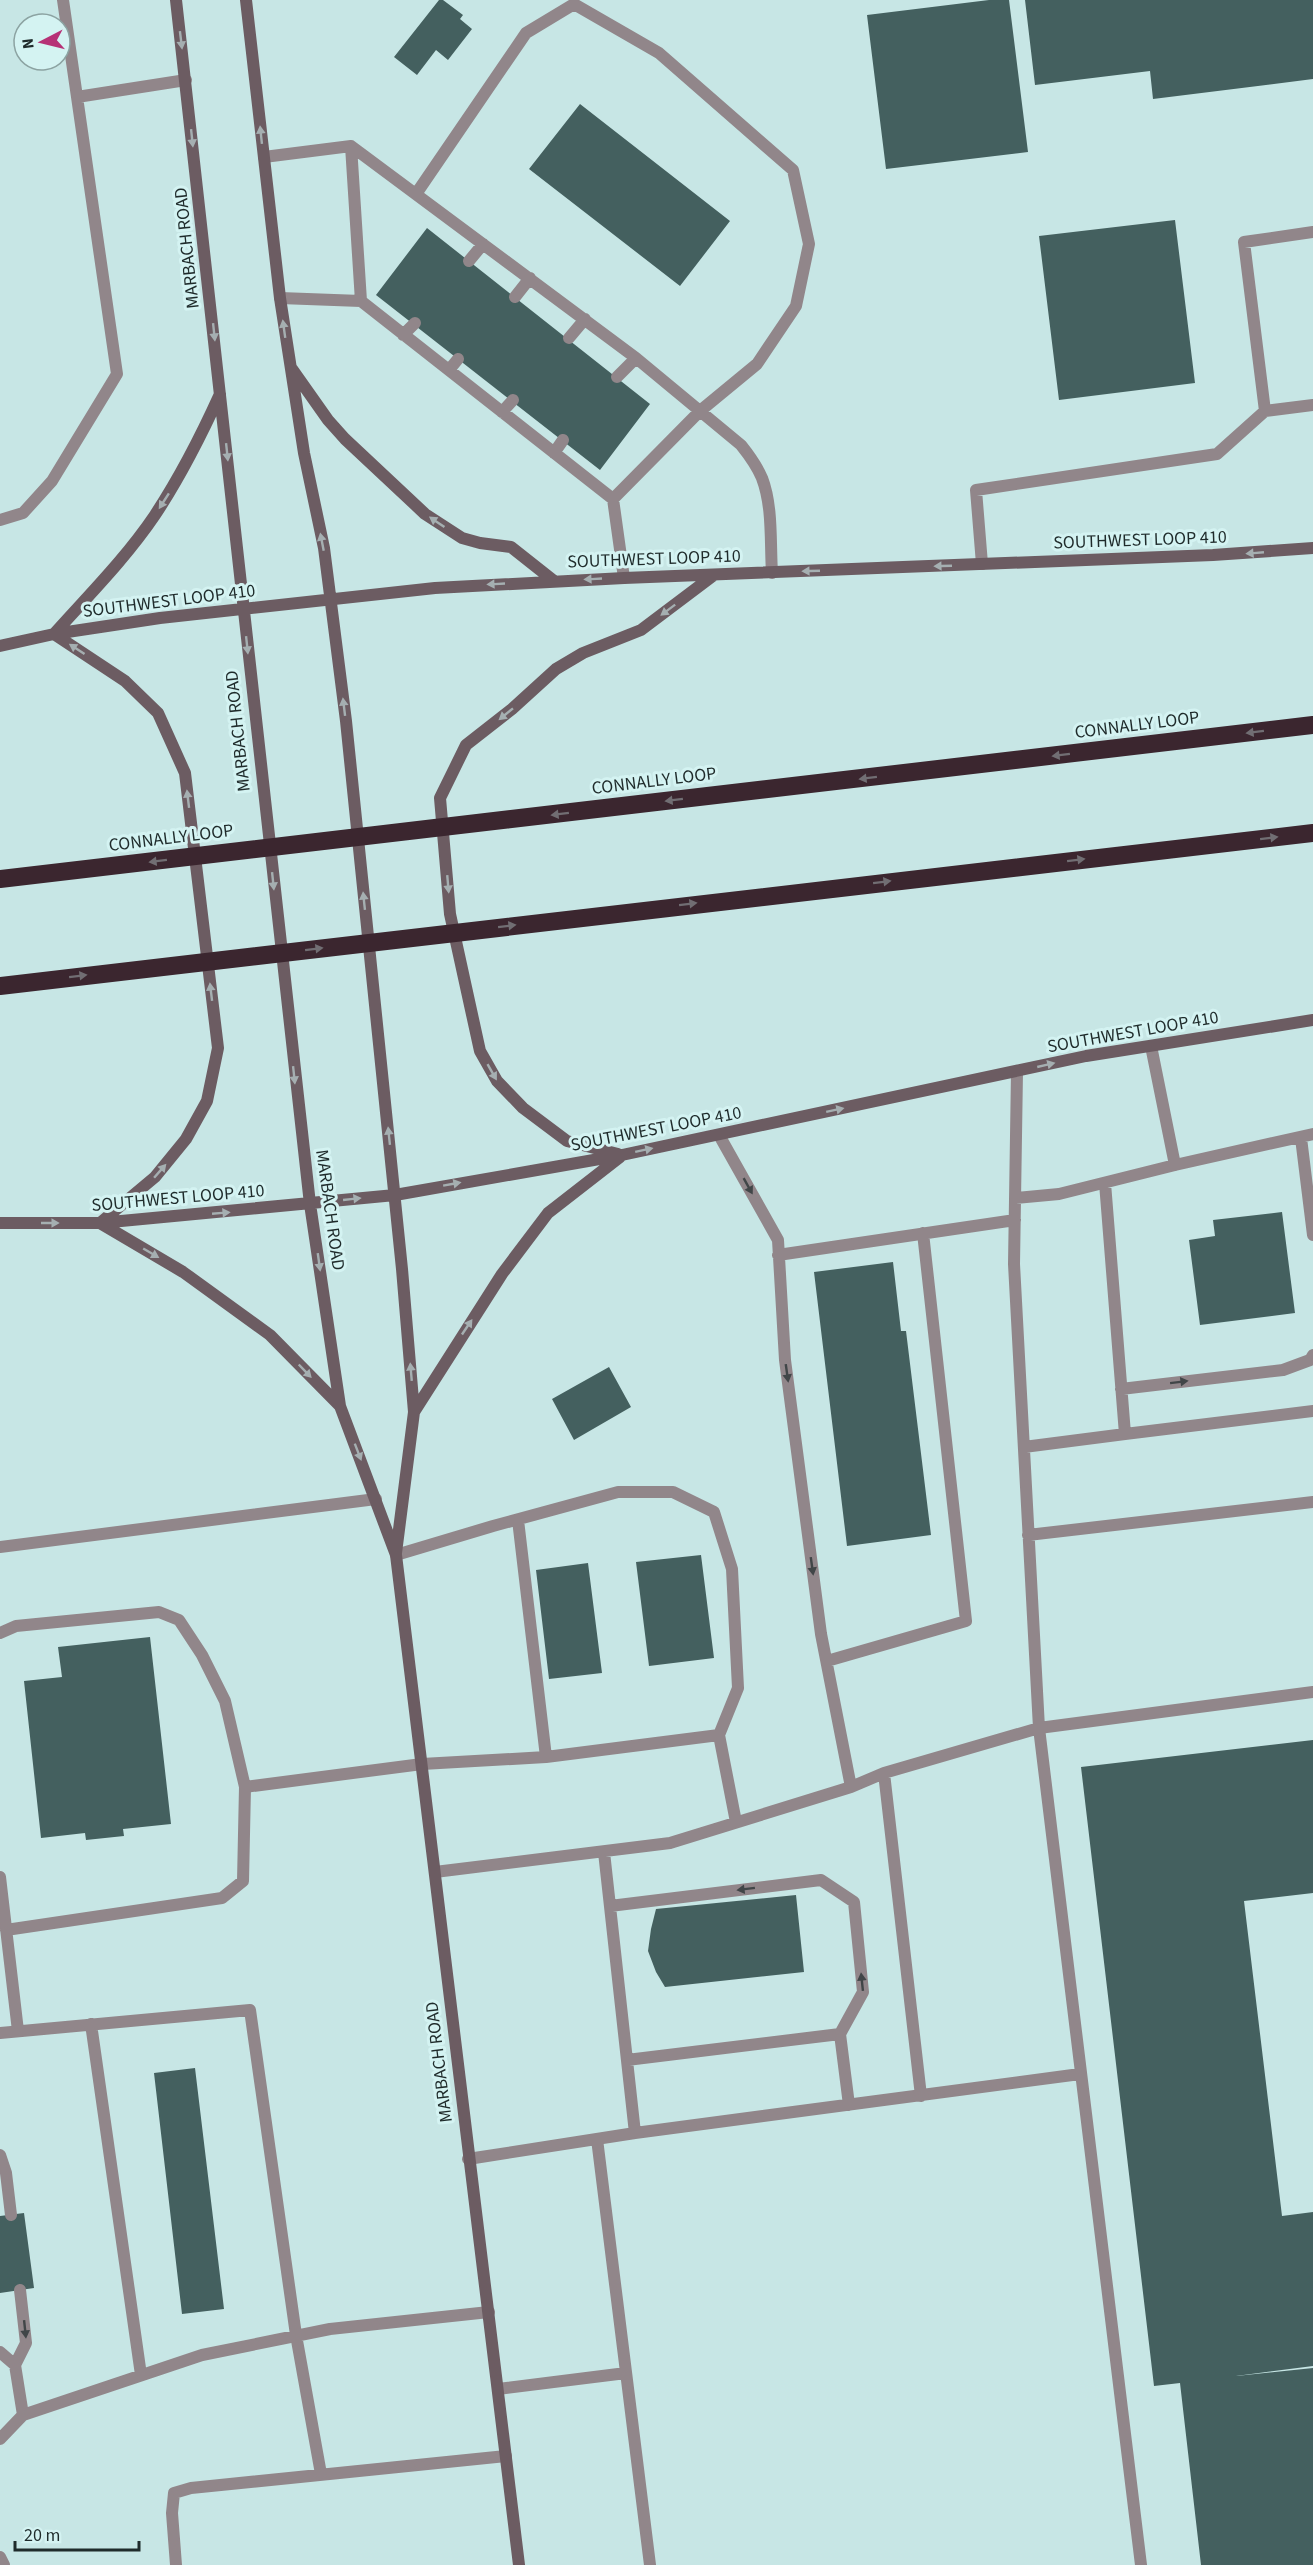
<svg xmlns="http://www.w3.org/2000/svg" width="1313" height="2565" font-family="'Source Sans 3',sans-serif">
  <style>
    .building { fill: #44605f }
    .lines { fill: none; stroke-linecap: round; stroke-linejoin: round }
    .service { stroke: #91868a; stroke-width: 12 }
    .secondary { stroke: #6c5c62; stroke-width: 12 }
    .motorway { stroke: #3b262f; stroke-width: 18 }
    .oneway { fill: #a5afb1 }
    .oneway2 { fill: #716e73 }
    .oneway3 { fill: #414648 }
    .labels { text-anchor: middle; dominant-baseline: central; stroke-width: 6; stroke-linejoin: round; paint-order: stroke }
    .street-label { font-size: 18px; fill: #1f2b2b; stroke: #d4f3f2 }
  </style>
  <rect width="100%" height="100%" fill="#c7e6e5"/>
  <path class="building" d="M 439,0 L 443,0 L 463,15 L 460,19 L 472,29 L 448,60 L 436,50 L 417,75 L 394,57 Z
    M 989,0 L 1009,0 L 1028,152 L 886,169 L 867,15 Z
    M 1025,0 L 1313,0 L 1313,79 L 1153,99 L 1150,71 L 1035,85 Z
    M 580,104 L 730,221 L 680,286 L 529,169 Z
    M 1175,220 L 1195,383 L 1059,400 L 1039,236 Z
    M 427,228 L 650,404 L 600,470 L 376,295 Z
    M 1282,1212 L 1295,1313 L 1200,1325 L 1189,1240 L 1215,1236 L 1213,1220 Z
    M 893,1262 L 901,1331 L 906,1331 L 931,1535 L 847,1546 L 814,1272 Z
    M 609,1367 L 631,1407 L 574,1440 L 552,1399 Z
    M 701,1555 L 714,1658 L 649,1666 L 636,1562 Z
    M 588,1563 L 602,1673 L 549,1679 L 536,1570 Z
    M 150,1637 L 171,1824 L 123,1829 L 124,1836 L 86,1840 L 85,1833 L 41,1838 L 24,1681 L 62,1677 L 58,1647 Z
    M 1313,1740 L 1313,1893 L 1244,1901 L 1282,2216 L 1313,2212 L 1313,2366 L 1236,2376 L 1313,2368 L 1313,2565 L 1201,2565 L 1180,2383 L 1154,2386 L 1081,1767 Z
    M 796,1895 L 804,1972 L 665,1987 L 656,1972 L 648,1951 L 651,1929 L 656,1909 Z
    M 195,2068 L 224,2309 L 182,2314 L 154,2073 Z
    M 24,2213 L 34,2288 L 0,2293 L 0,2216 Z"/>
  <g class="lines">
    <path class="service" d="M 77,97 L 186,80
      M 351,146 L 361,301
      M 264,157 L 351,146 L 636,358 L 741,445 C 749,455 757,466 762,478 C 773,507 770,542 772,573
      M 416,194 L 526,33 L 574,4 L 659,53 L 793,170 L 809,244 L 796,306 L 757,364 L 700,411 L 613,499
      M 469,261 L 483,244
      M 515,297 L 530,278
      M 280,298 L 361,301 L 613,499 L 624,578
      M 403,335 L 415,323
      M 569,338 L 585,319
      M 449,370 L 458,359
      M 617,377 L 636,358
      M 1265,411 L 1313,405
      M 502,412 L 513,400
      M 554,453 L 563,440
      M 0,520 L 23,513 L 52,481 L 117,374 L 63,0
      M 982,564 L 976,490 L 1217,454 L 1265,411 L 1244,242 L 1313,232
      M 1151,1046 L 1175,1165
      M 1017,1072 L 1014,1264 L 1039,1728 L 1141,2565
      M 719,1135 L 778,1240 L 785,1360 L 821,1634 L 851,1787
      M 1301,1138 L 1313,1235
      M 1105,1183 L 1125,1434 L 1313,1411
      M 1015,1198 L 1059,1194 L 1175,1165 L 1313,1134
      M 778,1255 L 1015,1220
      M 1121,1389 L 1283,1370 L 1310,1360 L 1313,1355
      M 1024,1447 L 1125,1434
      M 518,1520 L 546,1757
      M 1028,1535 L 1313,1502
      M 0,1547 L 376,1499
      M 396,1555 L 493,1526 L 618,1492 L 673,1492 L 714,1512 L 732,1569 L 738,1688 L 719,1735 L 736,1822
      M 0,1633 L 16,1626 L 159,1612 L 179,1620 L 202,1655 L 225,1701 L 245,1787 L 422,1764 L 546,1757 L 719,1735
      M 827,1661 L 966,1621 L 923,1233
      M 884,1773 L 921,2096
      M 604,1852 L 635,2133
      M 435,1872 L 670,1843 L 851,1787 L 884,1773 L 1039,1728 L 1313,1692
      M 0,1877 L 18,2031
      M 610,1906 L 821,1880 L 854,1902 L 863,1992 L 840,2034
      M 6,1930 L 222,1898 L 243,1881 L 245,1787
      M 91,2024 L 141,2375
      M 0,2033 L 250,2010 L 296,2335 L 321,2474
      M 627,2060 L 840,2034 L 849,2105
      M 597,2139 L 650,2565
      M 0,2155 L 6,2173 L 11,2215
      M 468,2159 L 635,2133 L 1080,2074
      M 20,2290 L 26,2343 L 15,2365 L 23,2415
      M 0,2352 L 15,2365
      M 498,2389 L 626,2373
      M 0,2439 L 23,2415 L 202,2355 L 330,2329 L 489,2312
      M 0,2557 L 4,2565
      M 176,2565 L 172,2513 L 174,2493 L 191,2488 L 506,2456"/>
    <path class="secondary" d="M 176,0 L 310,1204 L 340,1406 L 396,1555 L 519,2565
      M 246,0 L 280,298 L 304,453 L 324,548 L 346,721 L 402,1269 L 414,1412 L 396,1553
      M 292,369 L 328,420 L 345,439 L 425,514 L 462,538 L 480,543 L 511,547 L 554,581
      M 0,646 L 54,634 L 160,618 L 435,588 L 624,578 L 1213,555 L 1313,548
      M 618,1154 L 567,1141 L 523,1108 L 497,1081 L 480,1051 L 450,914 L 440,798 L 466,745 L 512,709 L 556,669 L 583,653 L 641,630 L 714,575
      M 0,1223 L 100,1223 L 395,1195 L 622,1155 L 1086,1056 L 1313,1020
      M 100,1223 L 155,1177 L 186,1139 L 207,1101 L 218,1048 L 185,773 L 158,713 L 125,681 L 54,634 C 88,596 126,558 155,515 C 180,477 201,436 220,394
      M 100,1223 L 183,1272 L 270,1335 L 340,1406
      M 414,1412 L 502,1274 L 548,1213 L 620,1157"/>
    <path class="motorway" d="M 0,879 L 1313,725
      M 0,986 L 1313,833"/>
  </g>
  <defs><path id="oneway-solid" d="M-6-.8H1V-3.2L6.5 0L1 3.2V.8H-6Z" transform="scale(1.5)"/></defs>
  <g class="oneway">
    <use href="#oneway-solid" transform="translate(181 40) rotate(83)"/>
    <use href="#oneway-solid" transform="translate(261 135) rotate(-96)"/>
    <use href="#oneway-solid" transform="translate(192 138) rotate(84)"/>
    <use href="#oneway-solid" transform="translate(284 329) rotate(-98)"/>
    <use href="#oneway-solid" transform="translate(214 332) rotate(84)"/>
    <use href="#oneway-solid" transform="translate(227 452) rotate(84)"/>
    <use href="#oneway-solid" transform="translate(164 501) rotate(123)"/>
    <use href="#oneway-solid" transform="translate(437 522) rotate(-146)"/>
    <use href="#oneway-solid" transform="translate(322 542) rotate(-101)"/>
    <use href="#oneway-solid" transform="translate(1255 553) rotate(175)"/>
    <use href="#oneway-solid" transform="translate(943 566) rotate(178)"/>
    <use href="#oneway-solid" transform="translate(811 571) rotate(178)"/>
    <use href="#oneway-solid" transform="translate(593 579) rotate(177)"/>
    <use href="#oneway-solid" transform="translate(496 584) rotate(177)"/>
    <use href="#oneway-solid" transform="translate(668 610) rotate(143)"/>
    <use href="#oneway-solid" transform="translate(247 645) rotate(84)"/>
    <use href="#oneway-solid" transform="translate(77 649) rotate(-147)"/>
    <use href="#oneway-solid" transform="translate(344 707) rotate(-97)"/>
    <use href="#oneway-solid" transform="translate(506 714) rotate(141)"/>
    <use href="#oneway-solid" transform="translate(188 799) rotate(-97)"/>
    <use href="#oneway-solid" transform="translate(273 881) rotate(84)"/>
    <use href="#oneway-solid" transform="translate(448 884) rotate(85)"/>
    <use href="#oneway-solid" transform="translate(364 901) rotate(-96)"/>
    <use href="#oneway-solid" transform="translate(211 992) rotate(-97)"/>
    <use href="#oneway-solid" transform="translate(1046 1065) rotate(-13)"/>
    <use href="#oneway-solid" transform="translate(492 1072) rotate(60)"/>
    <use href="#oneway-solid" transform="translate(294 1075) rotate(84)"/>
    <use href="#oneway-solid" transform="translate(835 1110) rotate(-12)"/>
    <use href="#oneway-solid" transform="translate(389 1136) rotate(-96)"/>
    <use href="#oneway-solid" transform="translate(644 1150) rotate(-12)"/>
    <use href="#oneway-solid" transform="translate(160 1171) rotate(-49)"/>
    <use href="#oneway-solid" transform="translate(452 1184) rotate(-10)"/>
    <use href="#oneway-solid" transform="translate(352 1199) rotate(-6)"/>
    <use href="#oneway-solid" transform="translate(221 1213) rotate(-5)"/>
    <use href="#oneway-solid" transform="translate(50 1223)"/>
    <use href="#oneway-solid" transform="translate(151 1253) rotate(30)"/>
    <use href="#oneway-solid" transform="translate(319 1262) rotate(82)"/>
    <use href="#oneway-solid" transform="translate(467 1327) rotate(-56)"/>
    <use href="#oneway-solid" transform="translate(305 1371) rotate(46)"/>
    <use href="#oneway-solid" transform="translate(411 1372) rotate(-95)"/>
    <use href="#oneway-solid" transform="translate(358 1452) rotate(69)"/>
  </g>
  <g class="oneway2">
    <use href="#oneway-solid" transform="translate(1255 732) rotate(173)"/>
    <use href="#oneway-solid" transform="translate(1061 755) rotate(173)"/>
    <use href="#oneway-solid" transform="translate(868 778) rotate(173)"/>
    <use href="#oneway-solid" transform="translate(674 800) rotate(173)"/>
    <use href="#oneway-solid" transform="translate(560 814) rotate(173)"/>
    <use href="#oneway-solid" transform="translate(1269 838) rotate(-7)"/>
    <use href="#oneway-solid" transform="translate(1076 860) rotate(-7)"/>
    <use href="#oneway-solid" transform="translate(158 861) rotate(173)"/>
    <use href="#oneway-solid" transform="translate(882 882) rotate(-7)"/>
    <use href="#oneway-solid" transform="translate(688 904) rotate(-7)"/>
    <use href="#oneway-solid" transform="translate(507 926) rotate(-7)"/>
    <use href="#oneway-solid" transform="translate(314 949) rotate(-7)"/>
    <use href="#oneway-solid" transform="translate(78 976) rotate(-7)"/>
  </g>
  <g class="oneway3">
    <use href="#oneway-solid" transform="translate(748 1186) rotate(61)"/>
    <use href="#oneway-solid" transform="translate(787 1373) rotate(82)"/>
    <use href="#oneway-solid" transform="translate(1179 1382) rotate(-7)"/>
    <use href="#oneway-solid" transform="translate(812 1566) rotate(82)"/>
    <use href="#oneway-solid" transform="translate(746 1889) rotate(173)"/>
    <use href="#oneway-solid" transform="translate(862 1982) rotate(-96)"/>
    <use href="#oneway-solid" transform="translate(25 2329) rotate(84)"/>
  </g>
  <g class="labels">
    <g class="street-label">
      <text transform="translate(187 248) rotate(-96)">MARBACH ROAD</text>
      <text transform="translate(1140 540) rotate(-2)">SOUTHWEST LOOP 410</text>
      <text transform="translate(654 559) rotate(-2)">SOUTHWEST LOOP 410</text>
      <text transform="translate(169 601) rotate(-7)">SOUTHWEST LOOP 410</text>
      <text transform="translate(1137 725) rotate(-7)">CONNALLY LOOP</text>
      <text transform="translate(238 731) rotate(-96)">MARBACH ROAD</text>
      <text transform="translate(654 781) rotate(-7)">CONNALLY LOOP</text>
      <text transform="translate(171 838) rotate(-7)">CONNALLY LOOP</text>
      <text transform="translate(1133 1032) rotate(-10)">SOUTHWEST LOOP 410</text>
      <text transform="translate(656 1129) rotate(-11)">SOUTHWEST LOOP 410</text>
      <text transform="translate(178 1198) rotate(-5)">SOUTHWEST LOOP 410</text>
      <text transform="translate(330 1210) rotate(82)">MARBACH ROAD</text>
      <text transform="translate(439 2062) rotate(-97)">MARBACH ROAD</text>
    </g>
  </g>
  <g transform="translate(42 42) rotate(263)"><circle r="28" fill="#d4f3f2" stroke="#8ca3a2" stroke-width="1.5"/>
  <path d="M0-4.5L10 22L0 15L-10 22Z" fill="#b63176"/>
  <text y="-9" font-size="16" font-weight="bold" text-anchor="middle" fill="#1f2b2b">N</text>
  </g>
  <path d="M15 2541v9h124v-9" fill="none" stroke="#1f2b2b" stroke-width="3"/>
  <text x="24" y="2541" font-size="18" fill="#1f2b2b" stroke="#d4f3f2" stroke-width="4.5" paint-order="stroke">20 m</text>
</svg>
